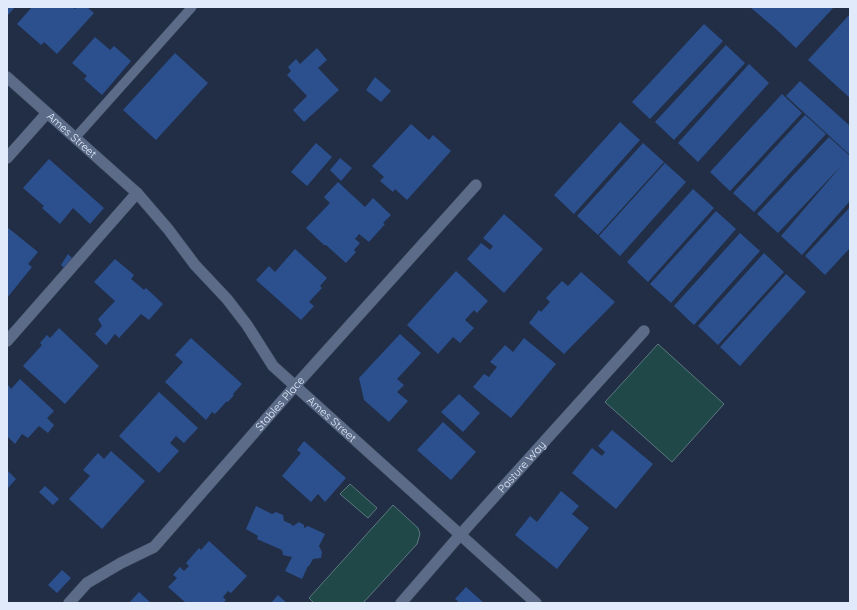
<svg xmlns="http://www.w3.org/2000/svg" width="857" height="610" font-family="Quicksand,sans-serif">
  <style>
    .water { fill: #214849; stroke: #5b797e }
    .building { fill: #2c508e }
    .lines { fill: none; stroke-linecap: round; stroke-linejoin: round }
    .service-casing { stroke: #3e495d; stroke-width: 10 }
    .minor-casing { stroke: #3e495d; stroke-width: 12 }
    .service { stroke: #5c6c88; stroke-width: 9 }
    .minor { stroke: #5c6c88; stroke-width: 11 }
    .labels { text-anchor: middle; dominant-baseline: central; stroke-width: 3.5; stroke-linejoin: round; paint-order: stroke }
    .street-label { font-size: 11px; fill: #e1eafa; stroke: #101721 }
  </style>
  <rect width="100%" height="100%" fill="#212e46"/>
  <path class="water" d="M 658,344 L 724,404 L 672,462 L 605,402 Z
    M 350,484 L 377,508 L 368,518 L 340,494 Z
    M 393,505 L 418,528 L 420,534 L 417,544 L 363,603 L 314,603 L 309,598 Z"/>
  <path class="building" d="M 7,7 L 15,7 L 8,15 L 7,14 Z
    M 32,7 L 72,7 L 75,9 L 77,7 L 87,7 L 94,13 L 57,54 L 44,42 L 41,45 L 17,24 Z
    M 750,7 L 834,7 L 796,48 L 777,30 Z
    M 850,14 L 850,98 L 808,60 Z
    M 704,24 L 723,41 L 650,119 L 632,102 Z
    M 95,37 L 110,50 L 114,46 L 131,61 L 102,95 L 84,79 L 87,76 L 72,63 Z
    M 726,45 L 745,63 L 674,140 L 655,122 Z
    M 317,48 L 327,60 L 318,68 L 339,90 L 304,122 L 293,110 L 307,96 L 287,75 L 291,71 L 288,67 L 296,59 L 300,64 Z
    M 175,53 L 208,83 L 156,140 L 123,110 Z
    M 749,64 L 769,83 L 698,162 L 678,143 Z
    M 375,77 L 391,91 L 381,102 L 366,90 Z
    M 800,81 L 850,126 L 850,155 L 786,96 Z
    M 782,94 L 802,113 L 730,191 L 710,172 Z
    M 805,115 L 826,134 L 754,212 L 733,193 Z
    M 620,122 L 640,140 L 574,214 L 554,195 Z
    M 411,124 L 429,140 L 433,135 L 451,151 L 407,200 L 395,189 L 393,192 L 380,181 L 384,177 L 372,166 Z
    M 829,137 L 850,156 L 850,201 L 802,255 L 781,236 L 842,165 L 778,233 L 757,214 Z
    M 316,143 L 332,157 L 307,186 L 291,172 Z
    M 643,143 L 664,162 L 598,235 L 577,216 Z
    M 340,158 L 352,168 L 341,181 L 330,170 Z
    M 49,159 L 104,208 L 90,224 L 73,208 L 60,224 L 42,208 L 44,206 L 23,188 Z
    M 665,163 L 686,182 L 620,256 L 599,236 Z
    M 338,182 L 365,207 L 373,198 L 391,215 L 383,223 L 385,224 L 369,242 L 359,234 L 355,239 L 360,243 L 354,250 L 356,252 L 346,263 L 326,245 L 324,245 L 306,228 L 330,203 L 324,197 Z
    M 693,189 L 714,208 L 648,282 L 627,262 Z
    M 850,207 L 850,248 L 825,275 L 805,256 Z
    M 716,211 L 736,229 L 671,303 L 650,284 Z
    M 504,214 L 543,249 L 504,293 L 467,259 L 481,243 L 490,250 L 493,246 L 483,238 Z
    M 7,227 L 38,252 L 28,264 L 32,267 L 7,298 Z
    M 740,233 L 760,251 L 694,325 L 674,306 Z
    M 295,249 L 327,278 L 320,286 L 322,288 L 309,302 L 314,306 L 301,320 L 256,280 L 269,266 L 275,272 Z
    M 764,253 L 784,272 L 718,345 L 698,326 Z
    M 68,254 L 75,261 L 67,271 L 61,265 Z
    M 115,259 L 134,275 L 131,279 L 144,290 L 146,288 L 163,304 L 149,320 L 141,314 L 119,338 L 115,334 L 106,345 L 95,334 L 102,326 L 98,319 L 115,301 L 94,282 Z
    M 456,271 L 488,301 L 477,313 L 474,310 L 465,320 L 474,328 L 460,343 L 453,337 L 438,354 L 407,325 Z
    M 581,272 L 615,302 L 564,354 L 529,323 L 539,310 L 541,312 L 550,302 L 546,298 L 562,281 L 568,286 Z
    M 786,274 L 806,292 L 740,366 L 720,347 Z
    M 59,328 L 99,366 L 65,404 L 23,366 L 42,345 L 40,343 L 47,335 L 50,338 Z
    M 400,334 L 421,353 L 397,379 L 404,385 L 397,392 L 408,401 L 389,422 L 364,400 L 359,378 Z
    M 191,338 L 242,384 L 233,394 L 234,395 L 228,402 L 227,401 L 215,414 L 212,412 L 206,420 L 165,382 L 183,362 L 175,355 Z
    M 524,338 L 556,364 L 511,418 L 473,387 L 484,374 L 489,377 L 497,367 L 490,362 L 505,345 L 513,352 Z
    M 20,379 L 54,411 L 47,418 L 54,425 L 48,433 L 39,426 L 28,438 L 22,434 L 15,444 L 7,436 L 7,386 L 8,385 L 11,389 Z
    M 159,392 L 198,428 L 184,443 L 176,436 L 170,443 L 179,451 L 159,473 L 119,436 Z
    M 459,394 L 480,413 L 463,432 L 441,412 Z
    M 443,422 L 476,452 L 451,480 L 417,450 Z
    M 612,430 L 653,464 L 616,509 L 572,473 L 592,448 L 602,456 L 605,452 L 598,446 Z
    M 304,441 L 346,478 L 325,502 L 318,494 L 311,502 L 282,476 L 301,453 L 297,450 Z
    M 111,451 L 145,481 L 102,529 L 69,499 L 90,476 L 83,470 L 98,453 L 104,459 Z
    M 7,470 L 16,479 L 7,489 Z
    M 45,486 L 59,499 L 53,505 L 39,492 Z
    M 561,491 L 579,506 L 572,514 L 589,528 L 557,569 L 515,535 L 530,516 L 537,522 Z
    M 256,506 L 272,514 L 276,512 L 283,515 L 284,521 L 291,524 L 293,526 L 299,522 L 304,525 L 304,528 L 308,526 L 325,534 L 319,546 L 322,552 L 321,558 L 313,559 L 309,566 L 308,566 L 302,579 L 285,571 L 292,557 L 283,555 L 282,550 L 257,539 L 258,536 L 246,529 Z
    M 209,541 L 247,576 L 231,593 L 228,591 L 223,597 L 226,600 L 223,603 L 186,603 L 168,587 L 177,578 L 173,575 L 180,567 L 184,571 L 189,566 L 186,563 L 199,548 L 201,550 Z
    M 62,570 L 71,578 L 57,593 L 48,585 Z
    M 466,587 L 484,603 L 456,603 L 458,601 L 455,599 Z
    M 139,592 L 151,603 L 129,603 Z
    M 278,595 L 287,603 L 271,603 Z"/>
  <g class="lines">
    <defs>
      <path id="service" d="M 75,138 L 192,7"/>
      <g id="minor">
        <path id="s1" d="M 7,77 L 137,193 L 168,229 L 195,265 L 227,299 L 247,325 L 273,366 L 536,603"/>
        <path d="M 7,158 L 47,113"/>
        <path d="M 7,341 L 137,193"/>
        <path id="s2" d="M 69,603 L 87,583 L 121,563 L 154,547 L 295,386 L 476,185"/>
        <path id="s3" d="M 401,603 L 460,535 L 644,331"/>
      </g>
    </defs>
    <use href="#service" class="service-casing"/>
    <use href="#minor" class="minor-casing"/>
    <use href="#service" class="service"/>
    <use href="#minor" class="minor"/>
  </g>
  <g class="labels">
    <g class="street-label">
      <text stroke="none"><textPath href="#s1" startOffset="87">Ames Street</textPath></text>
      <text stroke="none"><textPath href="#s2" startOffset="294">Stables Place</textPath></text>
      <text stroke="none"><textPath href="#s1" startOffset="474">Ames Street</textPath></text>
      <text stroke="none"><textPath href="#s3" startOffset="182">Pasture Way</textPath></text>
    </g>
  </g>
  <rect width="857" height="610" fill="none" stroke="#e1eafa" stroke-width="16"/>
</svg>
